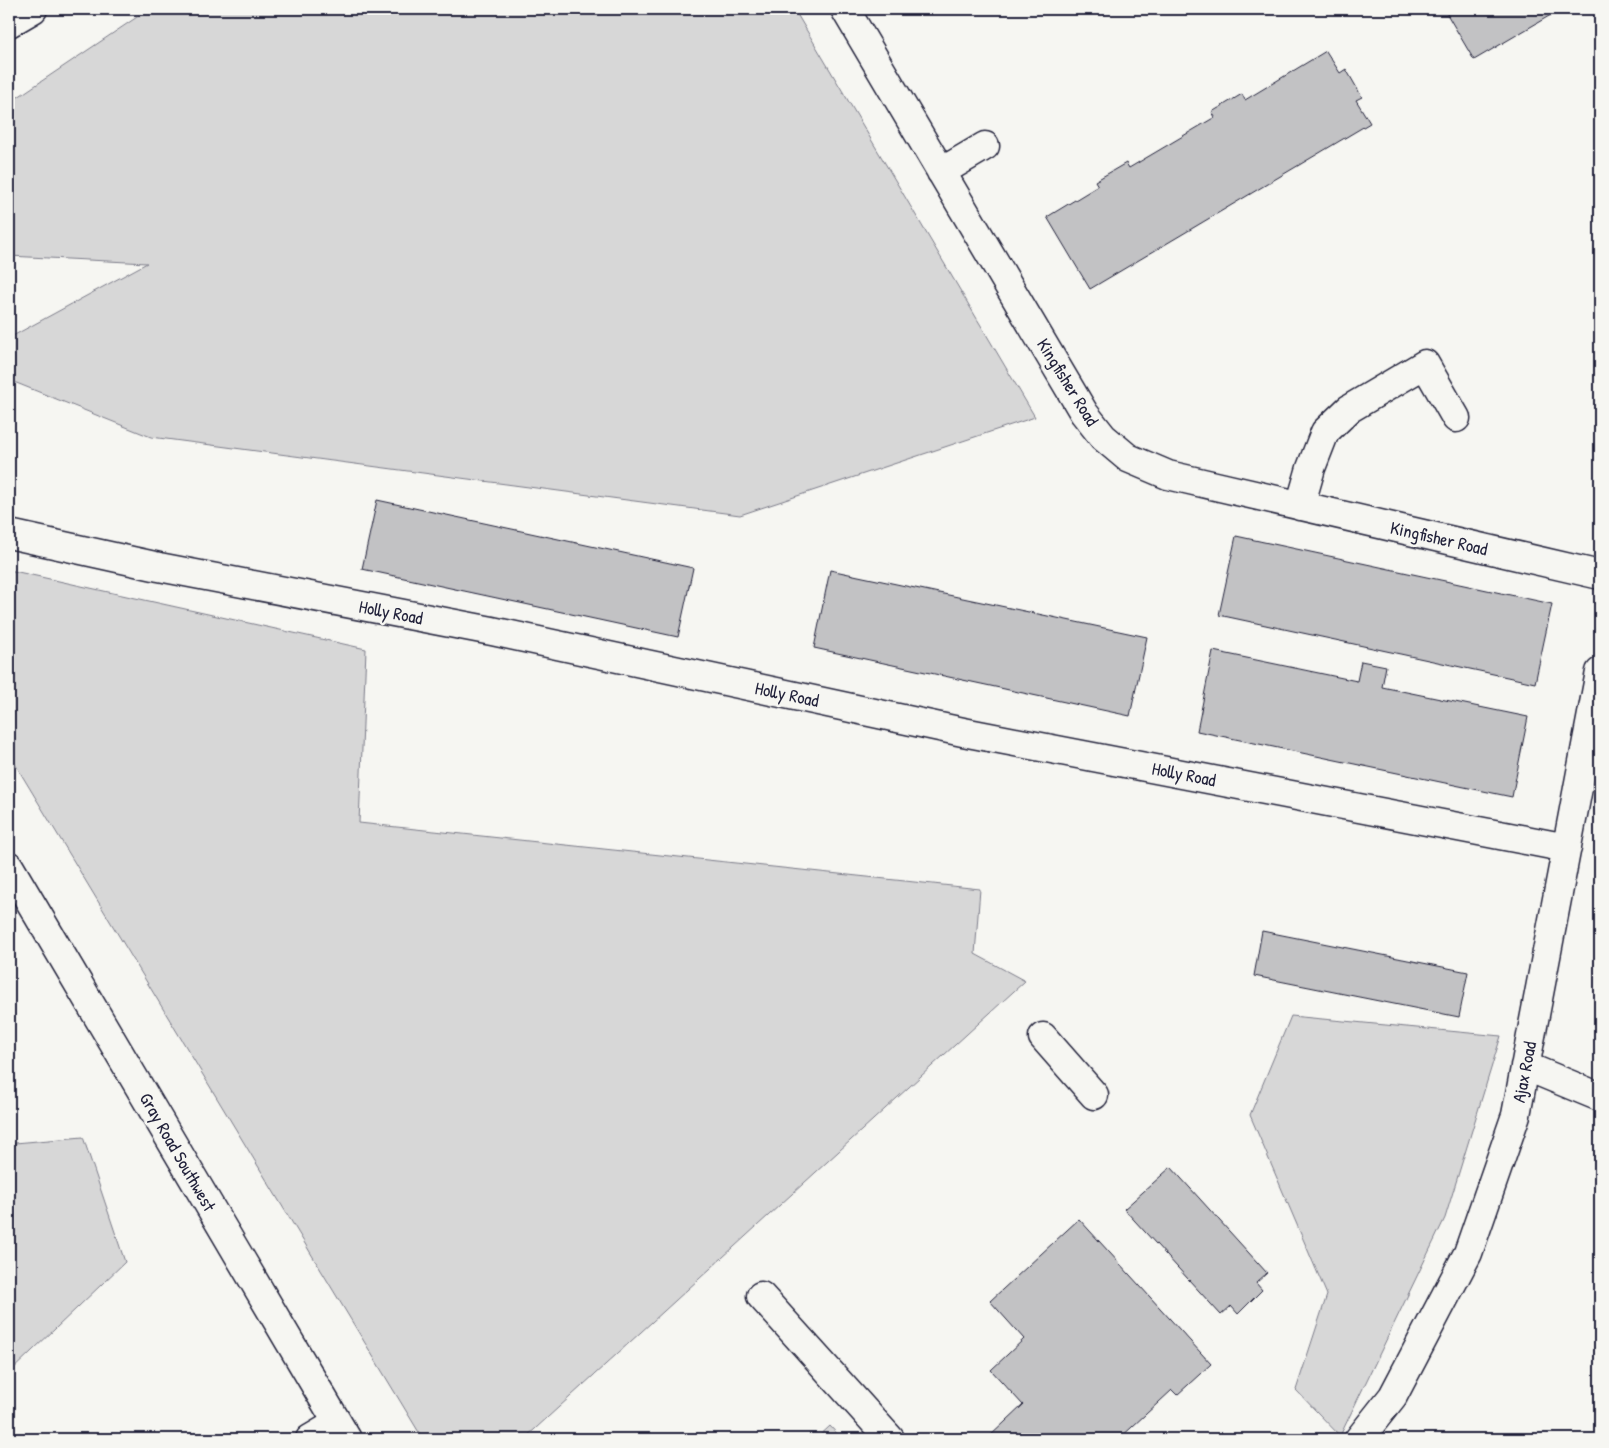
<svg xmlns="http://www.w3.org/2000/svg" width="1609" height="1448" font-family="'Patrick Hand',sans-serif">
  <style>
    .green { fill: #d7d7d7; stroke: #7c7c89 }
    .building { fill: #c2c2c4; stroke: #22223b }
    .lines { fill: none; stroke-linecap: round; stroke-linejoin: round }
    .minor-casing { stroke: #22223b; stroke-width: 31 }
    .minor { stroke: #f6f6f2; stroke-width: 28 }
    .labels { text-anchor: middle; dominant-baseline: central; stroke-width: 5; stroke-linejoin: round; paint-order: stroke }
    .street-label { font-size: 18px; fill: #22223b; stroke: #f6f6f2 }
  </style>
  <rect width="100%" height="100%" fill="#f6f6f2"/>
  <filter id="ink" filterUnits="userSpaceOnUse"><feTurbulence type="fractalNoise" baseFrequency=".02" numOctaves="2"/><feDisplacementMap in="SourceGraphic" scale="10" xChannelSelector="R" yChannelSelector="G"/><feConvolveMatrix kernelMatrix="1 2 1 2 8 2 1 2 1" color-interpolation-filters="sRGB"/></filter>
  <g filter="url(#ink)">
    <path class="green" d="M 149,9 L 794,9 L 1035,417 L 740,515 L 151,437 L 9,380 L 9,338 L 147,263 L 9,256 L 9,103 Z
      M 9,570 L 366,649 L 359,823 L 980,889 L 975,954 L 1025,981 L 524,1439 L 423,1439 L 9,754 Z
      M 1291,1016 L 1501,1036 L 1445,1218 L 1340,1436 L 1296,1390 L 1327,1295 L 1250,1115 Z
      M 83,1137 L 125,1262 L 9,1373 L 9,1147 L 15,1143 Z
      M 830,1426 L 842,1439 L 816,1439 Z"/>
    <path class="building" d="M 1444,9 L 1561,9 L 1474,60 Z
      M 1326,51 L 1340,73 L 1346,69 L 1362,97 L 1356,100 L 1370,123 L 1090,289 L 1047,217 L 1098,186 L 1095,181 L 1126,163 L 1129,168 L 1215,117 L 1212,112 L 1242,94 L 1245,100 Z
      M 377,500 L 693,568 L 678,637 L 362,569 Z
      M 1236,536 L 1552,604 L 1535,683 L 1219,615 Z
      M 830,570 L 1147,637 L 1130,716 L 814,648 Z
      M 1213,651 L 1357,681 L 1361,661 L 1386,666 L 1382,687 L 1528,717 L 1512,797 L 1197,731 Z
      M 1262,931 L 1468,972 L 1459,1017 L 1254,976 Z
      M 1171,1167 L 1267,1273 L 1256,1283 L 1262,1290 L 1238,1314 L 1231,1306 L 1221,1315 L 1124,1209 Z
      M 1079,1219 L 1211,1364 L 1177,1395 L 1172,1390 L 1119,1439 L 991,1439 L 989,1437 L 1023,1405 L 991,1370 L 1024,1339 L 990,1301 Z"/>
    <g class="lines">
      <defs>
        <path id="minor" d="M 845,9 L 1084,413 L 1103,437 L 1128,458 L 1168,475 L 1600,575
          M 9,23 L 33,9
          M 941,172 L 985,146
          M 1300,506 L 1311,468 L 1325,432 L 1349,409 L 1425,364 L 1456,418
          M 9,534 L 159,567 L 492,631 L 963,732 L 1567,848
          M 9,866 L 347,1439
          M 1043,1037 L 1094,1095
          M 1525,1066 L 1600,1097
          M 761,1296 L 890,1439
          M 310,1439 L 337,1423
          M 1359,1439 L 1393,1396 L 1468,1253 L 1516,1115 L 1600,672"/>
      </defs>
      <use href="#minor" class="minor-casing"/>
      <use href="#minor" class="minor"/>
    </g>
  </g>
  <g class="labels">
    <g class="street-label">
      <text transform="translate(1068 382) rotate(58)">Kingfisher Road</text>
      <text transform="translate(1439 538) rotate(13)">Kingfisher Road</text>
      <text transform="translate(391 612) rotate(11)">Holly Road</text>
      <text transform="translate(787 694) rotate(12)">Holly Road</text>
      <text transform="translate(1184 774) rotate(11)">Holly Road</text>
      <text transform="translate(1524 1072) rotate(-79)">Ajax Road</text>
      <text transform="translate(178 1152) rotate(60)">Gray Road Southwest</text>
    </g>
  </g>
  <rect width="1609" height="1448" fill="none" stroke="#f6f6f2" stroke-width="30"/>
  <rect x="15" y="15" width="1579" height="1418" fill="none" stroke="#22223b" stroke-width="2" filter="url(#ink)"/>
</svg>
